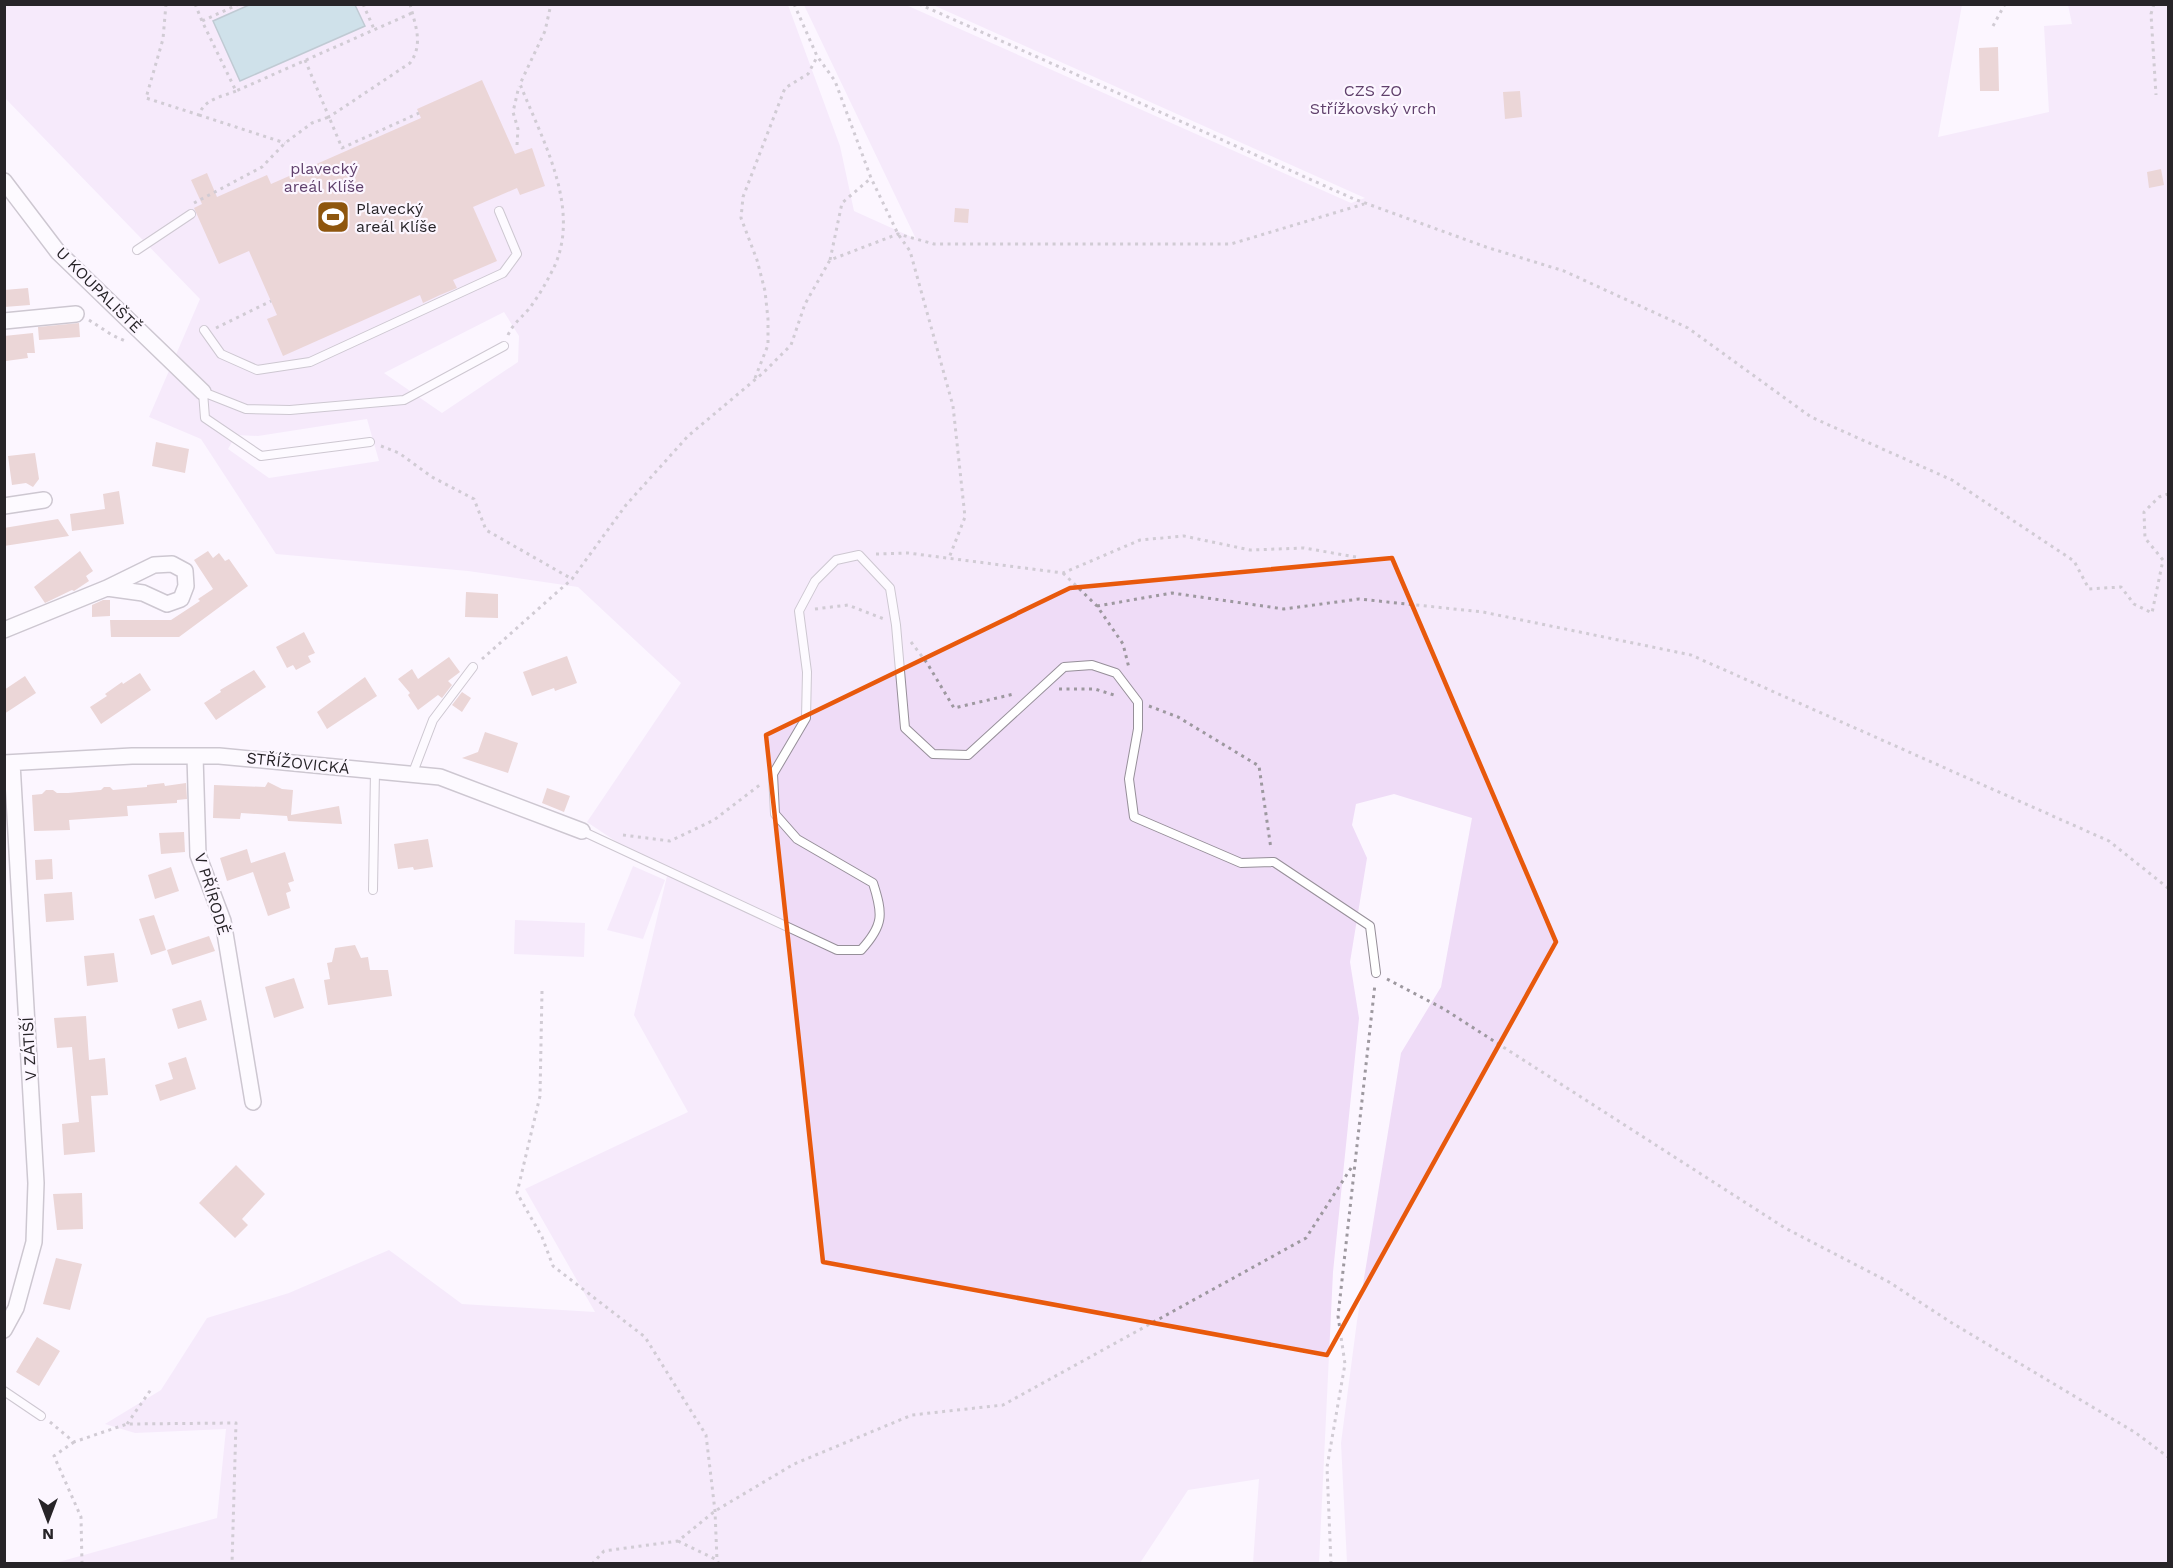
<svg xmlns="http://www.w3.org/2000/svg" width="2173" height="1568" font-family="'Work Sans',sans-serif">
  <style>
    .green { fill: #efdcf7; fill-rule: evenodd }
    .water { fill: #9ac7d1; stroke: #78969e; stroke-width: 1.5 }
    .building { fill: #d8afa6 }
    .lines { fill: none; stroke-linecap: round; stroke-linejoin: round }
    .service-casing { stroke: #968f99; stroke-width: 10 }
    .minor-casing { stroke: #968f99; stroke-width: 18 }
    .path { stroke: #9d989f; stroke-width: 3; stroke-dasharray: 3 4.5; stroke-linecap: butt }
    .service { stroke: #fff; stroke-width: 8 }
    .minor { stroke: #fff; stroke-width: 15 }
    .marked { fill: none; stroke: #e8590c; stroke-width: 4.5; stroke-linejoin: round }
    .labels { text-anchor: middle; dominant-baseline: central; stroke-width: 4.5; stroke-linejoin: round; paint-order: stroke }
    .park-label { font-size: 16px; fill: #60406c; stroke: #fcf6ff }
    .poi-label { font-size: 16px; fill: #272428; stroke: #fcf6ff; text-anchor: start }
    .street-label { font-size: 16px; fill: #272428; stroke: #fcf6ff }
  </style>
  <rect width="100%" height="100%" fill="#fcf6ff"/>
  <path class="green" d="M 4,5 L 788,5 L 840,146 L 854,211 L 916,239 L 804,5 L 906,5 L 1351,203 L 1365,198 L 933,5 L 1962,5 L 1938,137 L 2049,112 L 2044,26 L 2072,24 L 2068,5 L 2168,5 L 2168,1563 L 1347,1563 L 1341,1443 L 1357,1321 L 1401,1053 L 1441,987 L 1472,818 L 1394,794 L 1356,804 L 1352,825 L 1367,858 L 1350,962 L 1359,1018 L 1333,1272 L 1319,1563 L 1253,1563 L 1259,1479 L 1188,1490 L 1140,1563 L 55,1563 L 217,1518 L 226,1429 L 135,1433 L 105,1424 L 161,1390 L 207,1318 L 289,1293 L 389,1250 L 462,1304 L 595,1312 L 525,1189 L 688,1112 L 634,1015 L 667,876 L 587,822 L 681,683 L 578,587 L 468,571 L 276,554 L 201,439 L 149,417 L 200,299 L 5,98 ZM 504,312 L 519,336 L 518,362 L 442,413 L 384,373 ZM 367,419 L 379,461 L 269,478 L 228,449 L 236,435 L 258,436 Z
    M 633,866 L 665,880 L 643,939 L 607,930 Z
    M 515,920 L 585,923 L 584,957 L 514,954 Z"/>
  <path class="water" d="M 355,5 L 365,26 L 240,81 L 213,21 L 249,5 Z"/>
  <path class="building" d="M 1998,47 L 1999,91 L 1980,91 L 1979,48 Z
    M 482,80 L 515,154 L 532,148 L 545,186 L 520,195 L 517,188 L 473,207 L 497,261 L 453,280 L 457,288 L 440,295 L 423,303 L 420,295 L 283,356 L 267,319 L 277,315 L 249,251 L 219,264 L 194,208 L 202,204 L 191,180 L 207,173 L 217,197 L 267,175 L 271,184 L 421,118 L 417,109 Z
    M 1520,91 L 1522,117 L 1505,119 L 1503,92 Z
    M 2161,169 L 2164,185 L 2149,188 L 2147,172 Z
    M 955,208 L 969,209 L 968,223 L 954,222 Z
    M 28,288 L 30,305 L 4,307 L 4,290 Z
    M 79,323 L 80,337 L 39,340 L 38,327 Z
    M 33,333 L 35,353 L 27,353 L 28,358 L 6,361 L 4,336 Z
    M 156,442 L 189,449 L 185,473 L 152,466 Z
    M 35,453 L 39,479 L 33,487 L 26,483 L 12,485 L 8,456 Z
    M 119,491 L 124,524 L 72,531 L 70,514 L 105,509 L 103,494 Z
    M 58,519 L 69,536 L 4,546 L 4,528 Z
    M 80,551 L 93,571 L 86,576 L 89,581 L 74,591 L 72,590 L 45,603 L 34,587 Z
    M 208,551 L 213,558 L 219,553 L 225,561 L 229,559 L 248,586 L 179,637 L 111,637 L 110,620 L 171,620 L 200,601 L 198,599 L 213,589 L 194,560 Z
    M 466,592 L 498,594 L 498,618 L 465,617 Z
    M 103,600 L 110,600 L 110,616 L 92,617 L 92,605 Z
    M 304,632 L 315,653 L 308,656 L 311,662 L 296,670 L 293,665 L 287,668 L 276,647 Z
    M 567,656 L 577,683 L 555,691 L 554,688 L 532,696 L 523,672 Z
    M 449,657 L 460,672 L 448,681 L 452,685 L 442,698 L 438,695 L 418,710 L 408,695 L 410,693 L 398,679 L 412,669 L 418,679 Z
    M 254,670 L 266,687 L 216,720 L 204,703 L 221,692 L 220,690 Z
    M 140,673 L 151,690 L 101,724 L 90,707 L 107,696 L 105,694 L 122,682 L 123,684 Z
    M 25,676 L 36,693 L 4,714 L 4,690 Z
    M 365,677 L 377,696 L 327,729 L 317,712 Z
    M 462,692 L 471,698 L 462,712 L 452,705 Z
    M 485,732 L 518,743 L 508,773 L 462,758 L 478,752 Z
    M 268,782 L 282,789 L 293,790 L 291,815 L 339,806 L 342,824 L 288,821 L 287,816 L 241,813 L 240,819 L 213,818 L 214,785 L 265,787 Z
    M 164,783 L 165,786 L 186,783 L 187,799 L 177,800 L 177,803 L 127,806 L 128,816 L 69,820 L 70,830 L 34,831 L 32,795 L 42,794 L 46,790 L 53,790 L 57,793 L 68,793 L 101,790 L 104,787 L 110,787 L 113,790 L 147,787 L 147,785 Z
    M 547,788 L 570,796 L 564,812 L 542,803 Z
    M 184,832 L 185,852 L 161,854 L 159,833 Z
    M 428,839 L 433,867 L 414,870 L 413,867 L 398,869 L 394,844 Z
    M 247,849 L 251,863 L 285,852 L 294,881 L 288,883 L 291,891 L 286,893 L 290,908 L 268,916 L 253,872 L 227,881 L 220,858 Z
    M 52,859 L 53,879 L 36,880 L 35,860 Z
    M 171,867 L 179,891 L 155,899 L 148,875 Z
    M 72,892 L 74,920 L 46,922 L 44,894 Z
    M 154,915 L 166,950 L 151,955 L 139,919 Z
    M 209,936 L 215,951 L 172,965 L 167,950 Z
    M 355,945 L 361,958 L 368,957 L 370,970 L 388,970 L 392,996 L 328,1005 L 324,980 L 330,979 L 327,963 L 332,962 L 335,948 Z
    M 114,953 L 118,982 L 87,986 L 84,956 Z
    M 294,978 L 304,1008 L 274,1018 L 265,987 Z
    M 201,1000 L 207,1020 L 178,1029 L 172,1009 Z
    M 86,1016 L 89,1060 L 105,1058 L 108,1095 L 91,1096 L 95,1152 L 64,1155 L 62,1124 L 79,1122 L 72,1047 L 57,1048 L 54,1018 Z
    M 186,1057 L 196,1089 L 160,1101 L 155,1085 L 173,1079 L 168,1063 Z
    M 236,1165 L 265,1194 L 242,1219 L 248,1225 L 235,1238 L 199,1203 Z
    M 82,1193 L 83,1229 L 57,1230 L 53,1194 Z
    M 56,1258 L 82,1264 L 70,1310 L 43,1304 Z
    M 37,1337 L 60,1351 L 39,1386 L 16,1372 Z"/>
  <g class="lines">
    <defs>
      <path id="service" d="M 137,250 L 191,214
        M 204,330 L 221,354 L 257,370 L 310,362 L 503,273 L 517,254 L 499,211
        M 370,442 L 261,456 L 205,418 L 203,392 L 246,409 L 290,410 L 404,400 L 504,346
        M 412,775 L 433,720 L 473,667
        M 582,831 L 837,950 L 861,950 C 884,925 883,914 873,883 L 797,839 L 775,814 L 773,774 L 806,718 L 807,672 L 799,611 L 815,581 L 836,560 L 859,555 L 890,588 L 896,625 L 905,728 L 933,754 L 968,755 L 1064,667 L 1092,665 L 1116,673 L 1138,702 L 1138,729 L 1129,779 L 1134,817 L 1241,863 L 1274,862 L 1370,926 L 1376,973
        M 373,890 L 375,771
        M 4,1391 L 41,1416"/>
      <path id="minor" d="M 4,181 L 58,252 L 203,392
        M 4,321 L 76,314
        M 4,506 L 44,500
        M 4,630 L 107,588 L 154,565 L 172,564 L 185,571 L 186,586 L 181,599 L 167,604 L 143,593 L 107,588
        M 195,756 L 198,855 L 223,921 L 253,1102
        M 4,763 L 132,756 L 219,756 L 440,777 L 582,831
        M 4,1330 L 16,1308 L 34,1242 L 36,1183 L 12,763"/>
    </defs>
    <use href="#service" class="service-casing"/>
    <use href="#minor" class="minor-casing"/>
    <path class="path" d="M 166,4 L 163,39 L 146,98 L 199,115 C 204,99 221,97 236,91
      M 195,4 L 202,21
      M 239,4 L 202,21 L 236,91 L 412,13
      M 363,4 L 374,29
      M 794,4 L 817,56 L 835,81 L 871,178 L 898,234 L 910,251 L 953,406 L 965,517 L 949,558
      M 919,4 L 1354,199 L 1486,247 L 1564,271 L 1688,328 L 1811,417 L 1952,480 L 2074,561 L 2089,589 L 2121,587 L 2134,604 L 2152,613 L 2163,560 L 2145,538 L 2144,512 L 2159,497 L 2168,494
      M 2154,4 L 2151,14 L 2156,95
      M 4,7 L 4,9
      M 1993,26 L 2005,4
      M 305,60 L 329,117 L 410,63 C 424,44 415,25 410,4
      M 199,115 L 285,143
      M 517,145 L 518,129 L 513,112 L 519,86
      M 194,203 L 262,167 L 285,143 L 312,123 L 329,117 L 342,148 L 419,113
      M 830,260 L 842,203 L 871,178
      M 89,320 L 112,335 L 125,341
      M 216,328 L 271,301
      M 508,335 C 513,324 520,319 528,310 C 536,300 544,287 550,275 C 585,214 543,142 520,84 L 545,31 L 551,4
      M 755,378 L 768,345 L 768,319 L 765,291 L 757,260 L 741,218 L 743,197 L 785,88 L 808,74 L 817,57
      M 381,446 L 399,453 L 432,477 L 474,499 L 486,530 L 572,579
      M 876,554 L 908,553 L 1063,573 L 1140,540 L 1184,536 L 1250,550 L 1304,548 L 1356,557
      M 1063,573 L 1097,606 L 1123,644 L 1129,668
      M 1097,606 L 1172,593 L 1284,609 L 1359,599 L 1483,612 L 1691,655 L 2109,841 L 2168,888
      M 815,609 L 848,605 L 884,619
      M 911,642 L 927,663 L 954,708 L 1014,694
      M 482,659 L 572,579 L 626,505 L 688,436 L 763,373 L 791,345 L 805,304 L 830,260 L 898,234 L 934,244 L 1231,244 L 1364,204
      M 1059,689 L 1095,689 L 1117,696
      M 1149,706 L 1178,717 L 1259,766 L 1271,849
      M 623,835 L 670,841 L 714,820 L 761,784
      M 1387,979 L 1444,1009 L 1785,1228 L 1889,1282 L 1952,1323 L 2136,1433 L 2168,1457
      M 542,991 L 540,1096 L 517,1193 L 542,1237 L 553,1266 L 645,1337 L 706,1435 L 715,1511 L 717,1560
      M 50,1422 L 74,1442 L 127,1424 L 236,1423 L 232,1564
      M 127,1424 L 152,1388
      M 74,1442 L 54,1456 L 81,1517 L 82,1564
      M 678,1541 L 717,1560 L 719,1564
      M 592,1564 L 604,1551 L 678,1541 L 715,1511 L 794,1464 L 912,1415 L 1003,1405 L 1306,1238 L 1353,1165
      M 1331,1564 L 1327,1467 L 1345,1364 L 1338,1316 L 1375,984"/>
    <use href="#service" class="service"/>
    <use href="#minor" class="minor"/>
  </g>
  <path d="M0 0H2173V1568H0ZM 1392,558 L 1556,942 L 1327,1355 L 823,1262 L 766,735 L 1070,588 Z" fill="#fcf6ff" fill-opacity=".55" fill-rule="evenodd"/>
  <path class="marked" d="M 1392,558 L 1556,942 L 1327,1355 L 823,1262 L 766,735 L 1070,588 Z"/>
  <defs>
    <symbol id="stadium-square" viewBox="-11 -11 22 22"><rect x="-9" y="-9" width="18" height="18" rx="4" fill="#8e560e" stroke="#fcf6ff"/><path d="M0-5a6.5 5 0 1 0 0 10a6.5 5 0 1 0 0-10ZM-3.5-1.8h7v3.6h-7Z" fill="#fff"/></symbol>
  </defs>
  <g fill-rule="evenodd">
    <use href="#stadium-square" x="314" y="198" width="38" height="38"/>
  </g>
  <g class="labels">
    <g class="park-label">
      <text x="1373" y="90">CZS ZO<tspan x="1373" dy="18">Střížkovský vrch</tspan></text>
      <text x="324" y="168">plavecký<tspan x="324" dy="18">areál Klíše</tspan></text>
    </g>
    <g class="poi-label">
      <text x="356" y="208">Plavecký<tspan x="356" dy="18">areál Klíše</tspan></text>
    </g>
    <g class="street-label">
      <text transform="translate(99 290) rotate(45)">U KOUPALIŠTĚ</text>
      <text transform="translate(298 763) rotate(6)">STŘÍŽOVICKÁ</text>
      <text transform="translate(212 894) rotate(73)">V PŘÍRODĚ</text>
      <text transform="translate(29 1049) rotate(-93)">V ZÁTIŠÍ</text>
    </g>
  </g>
  <rect width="2173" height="1568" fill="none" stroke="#272428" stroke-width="12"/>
  <g transform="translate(48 1520) rotate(180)" stroke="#fcf6ff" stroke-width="4.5" paint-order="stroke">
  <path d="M0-4.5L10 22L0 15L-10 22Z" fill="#272428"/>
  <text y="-9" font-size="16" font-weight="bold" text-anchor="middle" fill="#272428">N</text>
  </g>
</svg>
